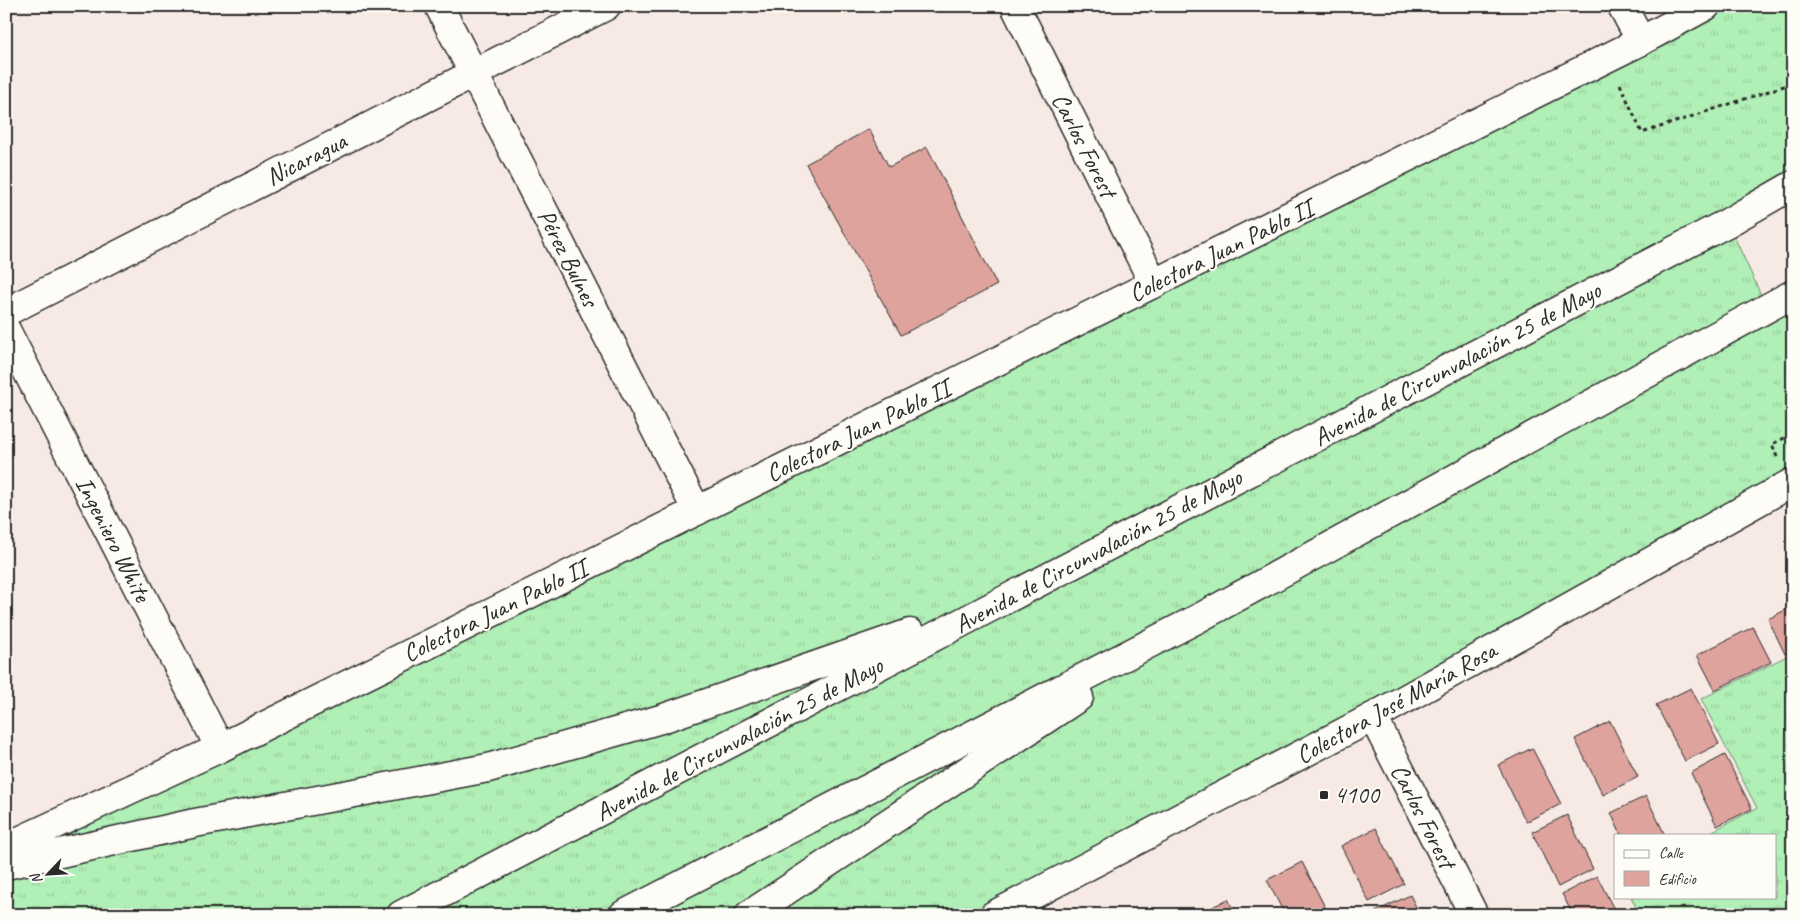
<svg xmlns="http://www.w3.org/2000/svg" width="1799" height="921" font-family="Caveat,sans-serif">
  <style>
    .grass { fill: url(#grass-tufts); stroke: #6e8d70 }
    .building { fill: #dda39c; stroke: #2b2b2b }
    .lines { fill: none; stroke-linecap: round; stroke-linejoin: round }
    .street-casing { stroke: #2b2b2b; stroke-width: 31 }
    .secondary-casing { stroke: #2b2b2b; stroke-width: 31 }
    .highway-casing { stroke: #2b2b2b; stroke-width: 31 }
    .path { stroke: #2b2b2b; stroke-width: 3; stroke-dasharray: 4 4; stroke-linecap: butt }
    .street { stroke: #fdfcf7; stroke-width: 28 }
    .secondary { stroke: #fdfcf7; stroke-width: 28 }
    .highway { stroke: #fdfcf7; stroke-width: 28 }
    .poi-dot { fill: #2b2b2b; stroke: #fdfcf7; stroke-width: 2 }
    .labels { text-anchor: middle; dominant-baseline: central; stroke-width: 4; stroke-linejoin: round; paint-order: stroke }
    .street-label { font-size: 25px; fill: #2b2b2b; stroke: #fdfcf7 }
    .poi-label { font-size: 25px; fill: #2b2b2b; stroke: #fdfcf7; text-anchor: start }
  </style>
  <defs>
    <pattern id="grass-tufts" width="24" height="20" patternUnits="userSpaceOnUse" patternTransform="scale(1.25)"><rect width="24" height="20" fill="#b0efb6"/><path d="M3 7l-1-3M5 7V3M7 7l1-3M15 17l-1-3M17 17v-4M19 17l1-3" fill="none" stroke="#98cd9d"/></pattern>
  </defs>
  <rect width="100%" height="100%" fill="#f7eae5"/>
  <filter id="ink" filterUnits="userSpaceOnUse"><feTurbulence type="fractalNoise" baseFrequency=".02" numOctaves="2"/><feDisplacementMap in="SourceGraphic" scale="10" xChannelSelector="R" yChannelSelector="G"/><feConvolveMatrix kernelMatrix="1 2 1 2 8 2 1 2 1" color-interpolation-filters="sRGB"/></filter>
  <g filter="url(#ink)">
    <path class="grass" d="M 1706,6 L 1793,6 L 1793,185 L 1728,223 L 1767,308 L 1793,294 L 1793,482 L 994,915 L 6,915 L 6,847 Z
      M 1793,653 L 1793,915 L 1640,915 L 1631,897 L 1775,897 L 1775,835 L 1705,835 L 1757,808 L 1701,699 Z"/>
    <path class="building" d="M 869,129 L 889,167 L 927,147 L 997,285 L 901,335 L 806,164 Z
      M 1793,606 L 1793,650 L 1785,654 L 1768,619 Z
      M 1753,627 L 1771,662 L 1715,690 L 1697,655 Z
      M 1691,688 L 1719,744 L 1685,761 L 1656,705 Z
      M 1610,721 L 1638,777 L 1603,795 L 1575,739 Z
      M 1532,748 L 1561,804 L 1526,822 L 1498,765 Z
      M 1725,755 L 1752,809 L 1717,826 L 1691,773 Z
      M 1646,796 L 1665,835 L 1621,835 L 1611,813 Z
      M 1567,815 L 1593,869 L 1558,887 L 1532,832 Z
      M 1376,828 L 1404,884 L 1369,902 L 1341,846 Z
      M 1302,862 L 1329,915 L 1285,915 L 1267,880 Z
      M 1597,876 L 1617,915 L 1573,915 L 1562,894 Z
      M 1410,895 L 1420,915 L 1376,915 L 1375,912 Z
      M 1228,899 L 1236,915 L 1197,915 Z"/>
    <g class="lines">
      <defs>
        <path id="street" d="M 439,6 L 697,511
          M 1015,6 L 1154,284
          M 1622,6 L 1641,41
          M 6,312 L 606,6
          M 6,330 L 220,748
          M 1373,717 L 1474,915"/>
        <path id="secondary" d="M 6,847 L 220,748 L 1641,41 L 1706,6
          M 994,915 L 1373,717 L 1793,482"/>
        <path id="highway" d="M 6,865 L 195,823 L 488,768 L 661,719 L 910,633
          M 401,915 L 1727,223 L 1793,185
          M 623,915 L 1197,619 L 1793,294
          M 749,915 L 1079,697"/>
      </defs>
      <use href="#street" class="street-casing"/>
      <use href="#secondary" class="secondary-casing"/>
      <use href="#highway" class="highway-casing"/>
      <path class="path" d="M 1620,84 L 1642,133 L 1793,83
        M 1777,457 L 1772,444 L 1793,434"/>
      <use href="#street" class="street"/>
      <use href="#secondary" class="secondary"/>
      <use href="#highway" class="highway"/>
    </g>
  </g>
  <rect class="poi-dot" x="1319" y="790" width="10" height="10" rx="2.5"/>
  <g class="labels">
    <g class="street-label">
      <text transform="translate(1084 145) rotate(63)">Carlos Forest</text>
      <text transform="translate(306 159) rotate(-27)">Nicaragua</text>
      <text transform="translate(1221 251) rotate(-26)">Colectora Juan Pablo II</text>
      <text transform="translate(568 258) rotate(63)">Pérez Bulnes</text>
      <text transform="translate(1457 364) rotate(-28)">Avenida de Circunvalación 25 de Mayo</text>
      <text transform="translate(858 431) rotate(-26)">Colectora Juan Pablo II</text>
      <text transform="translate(113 539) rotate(63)">Ingeniero White</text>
      <text transform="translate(1098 551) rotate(-28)">Avenida de Circunvalación 25 de Mayo</text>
      <text transform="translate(495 611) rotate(-26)">Colectora Juan Pablo II</text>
      <text transform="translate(1396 703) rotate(-29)">Colectora José María Rosa</text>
      <text transform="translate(739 739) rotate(-28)">Avenida de Circunvalación 25 de Mayo</text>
      <text transform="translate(1423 816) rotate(63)">Carlos Forest</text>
    </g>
    <g class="poi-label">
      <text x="1334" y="795">4100</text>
    </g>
  </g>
  <rect width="1799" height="921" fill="none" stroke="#fdfcf7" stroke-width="25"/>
  <rect x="12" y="12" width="1774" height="896" fill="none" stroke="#2b2b2b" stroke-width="2" filter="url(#ink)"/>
  <rect x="1614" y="834" width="162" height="65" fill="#fdfcf7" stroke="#a9a8a5"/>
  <rect x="1624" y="850" width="25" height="8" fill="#fdfcf7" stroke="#a9a8a5"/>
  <text x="1659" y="858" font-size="15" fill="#2b2b2b">Calle</text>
  <rect x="1624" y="871" width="25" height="15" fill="#dda39c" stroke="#a9a8a5"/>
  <text x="1659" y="884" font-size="15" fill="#2b2b2b">Edificio</text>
  <g transform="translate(48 874) rotate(245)" stroke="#fdfcf7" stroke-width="4" paint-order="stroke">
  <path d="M0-4L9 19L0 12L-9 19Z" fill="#2b2b2b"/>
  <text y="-8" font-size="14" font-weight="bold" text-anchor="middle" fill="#2b2b2b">N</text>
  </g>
</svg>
